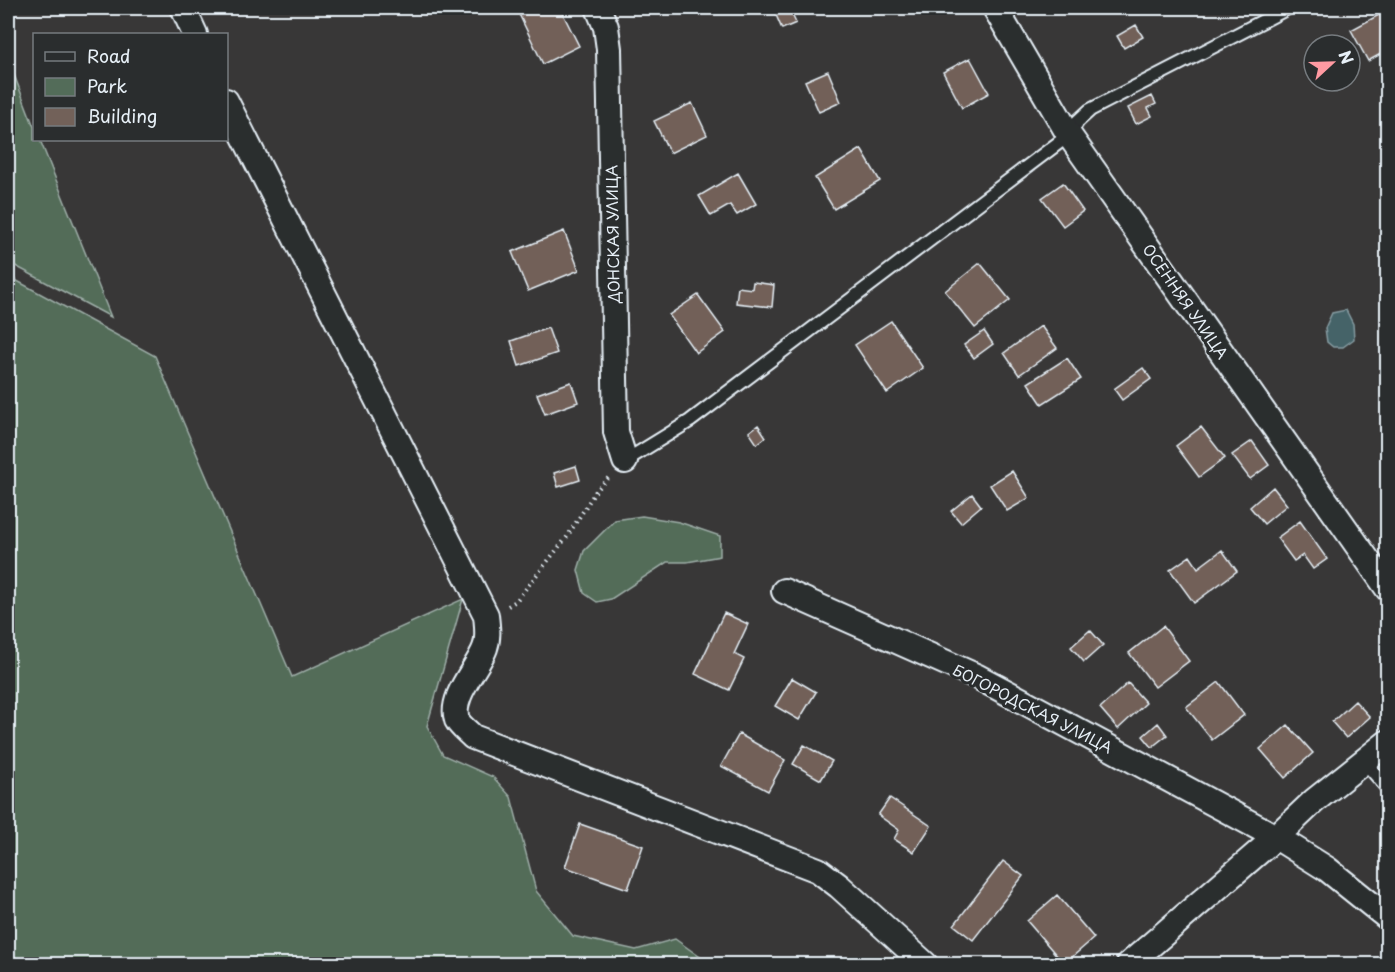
<svg xmlns="http://www.w3.org/2000/svg" width="1395" height="972" font-family="'Playpen Sans',sans-serif">
  <style>
    .green { fill: #536c59; stroke: #9eaea8; stroke-width: 1.5 }
    .water { fill: #456368; stroke: #869ca2; stroke-width: 1.5 }
    .building { fill: #726159; stroke: #e8f1f8; stroke-width: 1.5 }
    .lines { fill: none; stroke-linecap: round; stroke-linejoin: round }
    .lane-casing { stroke: #e8f1f8; stroke-width: 16 }
    .street-casing { stroke: #e8f1f8; stroke-width: 28 }
    .path { stroke: #e8f1f8; stroke-width: 4; stroke-dasharray: 1.5 4.5; stroke-linecap: butt }
    .lane { stroke: #2a2d2e; stroke-width: 12 }
    .street { stroke: #2a2d2e; stroke-width: 24 }
    .labels { text-anchor: middle; dominant-baseline: central; stroke-width: 6; stroke-linejoin: round; paint-order: stroke }
    .street-label { font-size: 15px; fill: #e8f1f8; stroke: #2a2d2e }
  </style>
  <rect width="100%" height="100%" fill="#383737"/>
  <filter id="ink" filterUnits="userSpaceOnUse"><feTurbulence type="fractalNoise" baseFrequency=".0167" numOctaves="2"/><feDisplacementMap in="SourceGraphic" scale="12" xChannelSelector="R" yChannelSelector="G"/><feConvolveMatrix kernelMatrix="1 2 1 2 8 2 1 2 1" color-interpolation-filters="sRGB"/></filter>
  <g filter="url(#ink)">
    <path class="green" d="M 8,59 L 34,127 L 34,140 L 40,140 L 111,317 L 8,262 Z
      M 8,276 L 155,356 L 292,677 L 463,599 L 427,726 L 443,755 L 493,777 L 511,797 L 536,891 L 573,936 L 636,950 L 675,939 L 710,964 L 8,964 Z
      M 642,516 L 679,522 L 720,536 L 720,556 L 687,562 L 667,562 L 611,599 L 597,602 L 584,593 L 578,570 L 584,551 L 615,520 Z"/>
    <path class="water" d="M 1346,310 L 1353,324 L 1354,339 L 1343,347 L 1333,347 L 1327,342 L 1325,328 L 1332,313 Z"/>
    <path class="building" d="M 522,8 L 560,8 L 579,46 L 543,64 L 517,10 Z
      M 773,8 L 789,8 L 796,23 L 782,29 Z
      M 1388,10 L 1388,50 L 1368,61 L 1351,30 Z
      M 1136,25 L 1143,37 L 1124,48 L 1117,36 Z
      M 970,58 L 989,93 L 962,108 L 943,72 Z
      M 828,71 L 841,102 L 819,112 L 805,81 Z
      M 1152,96 L 1156,104 L 1148,108 L 1152,116 L 1136,124 L 1128,108 Z
      M 692,103 L 707,135 L 670,153 L 654,121 Z
      M 861,149 L 880,181 L 834,209 L 815,178 Z
      M 738,173 L 756,204 L 737,215 L 730,205 L 711,216 L 699,196 Z
      M 1063,183 L 1083,211 L 1063,226 L 1042,198 Z
      M 564,231 L 579,270 L 528,291 L 512,252 Z
      M 980,263 L 1010,300 L 975,328 L 945,291 Z
      M 753,282 L 774,285 L 772,307 L 736,303 L 738,287 L 752,289 Z
      M 698,295 L 725,332 L 696,353 L 669,315 Z
      M 891,321 L 923,368 L 887,393 L 855,345 Z
      M 1041,326 L 1057,348 L 1019,375 L 1004,353 Z
      M 548,328 L 557,353 L 519,366 L 511,341 Z
      M 984,331 L 993,344 L 974,358 L 964,345 Z
      M 1067,358 L 1081,379 L 1042,404 L 1028,383 Z
      M 1143,368 L 1151,379 L 1122,400 L 1114,389 Z
      M 571,382 L 578,402 L 545,414 L 537,394 Z
      M 758,425 L 766,437 L 757,444 L 749,432 Z
      M 1201,427 L 1225,458 L 1199,477 L 1176,446 Z
      M 1252,441 L 1269,465 L 1250,479 L 1232,455 Z
      M 576,466 L 580,480 L 558,487 L 554,473 Z
      M 1012,471 L 1029,498 L 1007,511 L 990,485 Z
      M 1273,487 L 1287,505 L 1264,524 L 1250,507 Z
      M 972,494 L 981,506 L 961,523 L 951,511 Z
      M 1300,521 L 1327,559 L 1313,569 L 1303,555 L 1294,561 L 1277,538 Z
      M 1222,550 L 1237,571 L 1194,603 L 1170,570 L 1190,556 L 1198,568 Z
      M 724,613 L 748,624 L 734,654 L 744,659 L 729,690 L 695,674 Z
      M 1163,626 L 1189,661 L 1155,687 L 1129,653 Z
      M 1090,630 L 1103,645 L 1084,662 L 1071,647 Z
      M 792,678 L 816,692 L 799,720 L 775,706 Z
      M 1219,682 L 1244,715 L 1212,740 L 1186,707 Z
      M 1128,683 L 1146,703 L 1118,729 L 1100,708 Z
      M 1355,701 L 1370,717 L 1346,738 L 1332,722 Z
      M 1158,723 L 1167,735 L 1152,747 L 1143,736 Z
      M 1288,725 L 1313,753 L 1285,778 L 1260,749 Z
      M 739,734 L 785,760 L 768,791 L 721,766 Z
      M 804,745 L 832,761 L 821,780 L 793,764 Z
      M 890,798 L 931,826 L 914,852 L 894,839 L 899,830 L 878,815 Z
      M 580,824 L 643,846 L 628,889 L 565,867 Z
      M 1003,861 L 1023,876 L 973,940 L 954,925 Z
      M 1057,895 L 1094,938 L 1064,964 L 1027,921 Z"/>
    <g class="lines">
      <defs>
        <path id="lane" d="M 625,461 L 690,421 L 1069,135 L 1078,121 L 1090,110 L 1288,8
          M 1364,761 L 1388,789"/>
        <path id="street" d="M 183,8 L 195,34
          M 598,8 L 606,27 L 609,49 L 616,432 L 625,461
          M 995,8 L 1069,135 L 1388,589
          M 226,101 L 486,615 C 487,626 489,637 485,648 C 478,668 449,697 457,720 C 460,726 468,732 473,737 L 818,870 L 839,886 L 925,964
          M 784,591 L 978,677 L 1276,837 L 1129,964
          M 1388,742 L 1314,801 L 1276,837 L 1327,869 L 1388,918"/>
      </defs>
      <use href="#lane" class="lane-casing"/>
      <use href="#street" class="street-casing"/>
      <path class="path" d="M 508,606 L 516,601 L 567,537 L 595,492 L 610,476"/>
      <use href="#lane" class="lane"/>
      <use href="#street" class="street"/>
    </g>
  </g>
  <g class="labels">
    <g class="street-label">
      <text transform="translate(612 234) rotate(-91)">ДОНСКАЯ УЛИЦА</text>
      <text transform="translate(1186 301) rotate(55)">ОСЕННЯЯ УЛИЦА</text>
      <text transform="translate(1033 708) rotate(27)">БОГОРОДСКАЯ УЛИЦА</text>
    </g>
  </g>
  <rect width="1395" height="972" fill="none" stroke="#2a2d2e" stroke-width="30"/>
  <rect x="15" y="15" width="1365" height="942" fill="none" stroke="#e8f1f8" stroke-width="2" filter="url(#ink)"/>
  <rect x="33" y="33" width="195" height="108" fill="#2a2d2e" stroke="#767b7f" stroke-width="1.5"/>
  <rect x="45" y="52" width="30" height="9" fill="#2a2d2e" stroke="#767b7f" stroke-width="1.5"/>
  <text x="87" y="63" font-size="18" fill="#e8f1f8">Road</text>
  <rect x="45" y="78" width="30" height="18" fill="#536c59" stroke="#767b7f" stroke-width="1.5"/>
  <text x="87" y="93" font-size="18" fill="#e8f1f8">Park</text>
  <rect x="45" y="108" width="30" height="18" fill="#726159" stroke="#767b7f" stroke-width="1.5"/>
  <text x="87" y="123" font-size="18" fill="#e8f1f8">Building</text>
  <g transform="translate(1332 63) rotate(68)"><circle r="28" fill="#2a2d2e" stroke="#767b7f" stroke-width="1.5"/>
  <path d="M0-4.5L10 22L0 15L-10 22Z" fill="#ff9aa2"/>
  <text y="-9" font-size="16" font-weight="bold" text-anchor="middle" fill="#e8f1f8">N</text>
  </g>
</svg>
